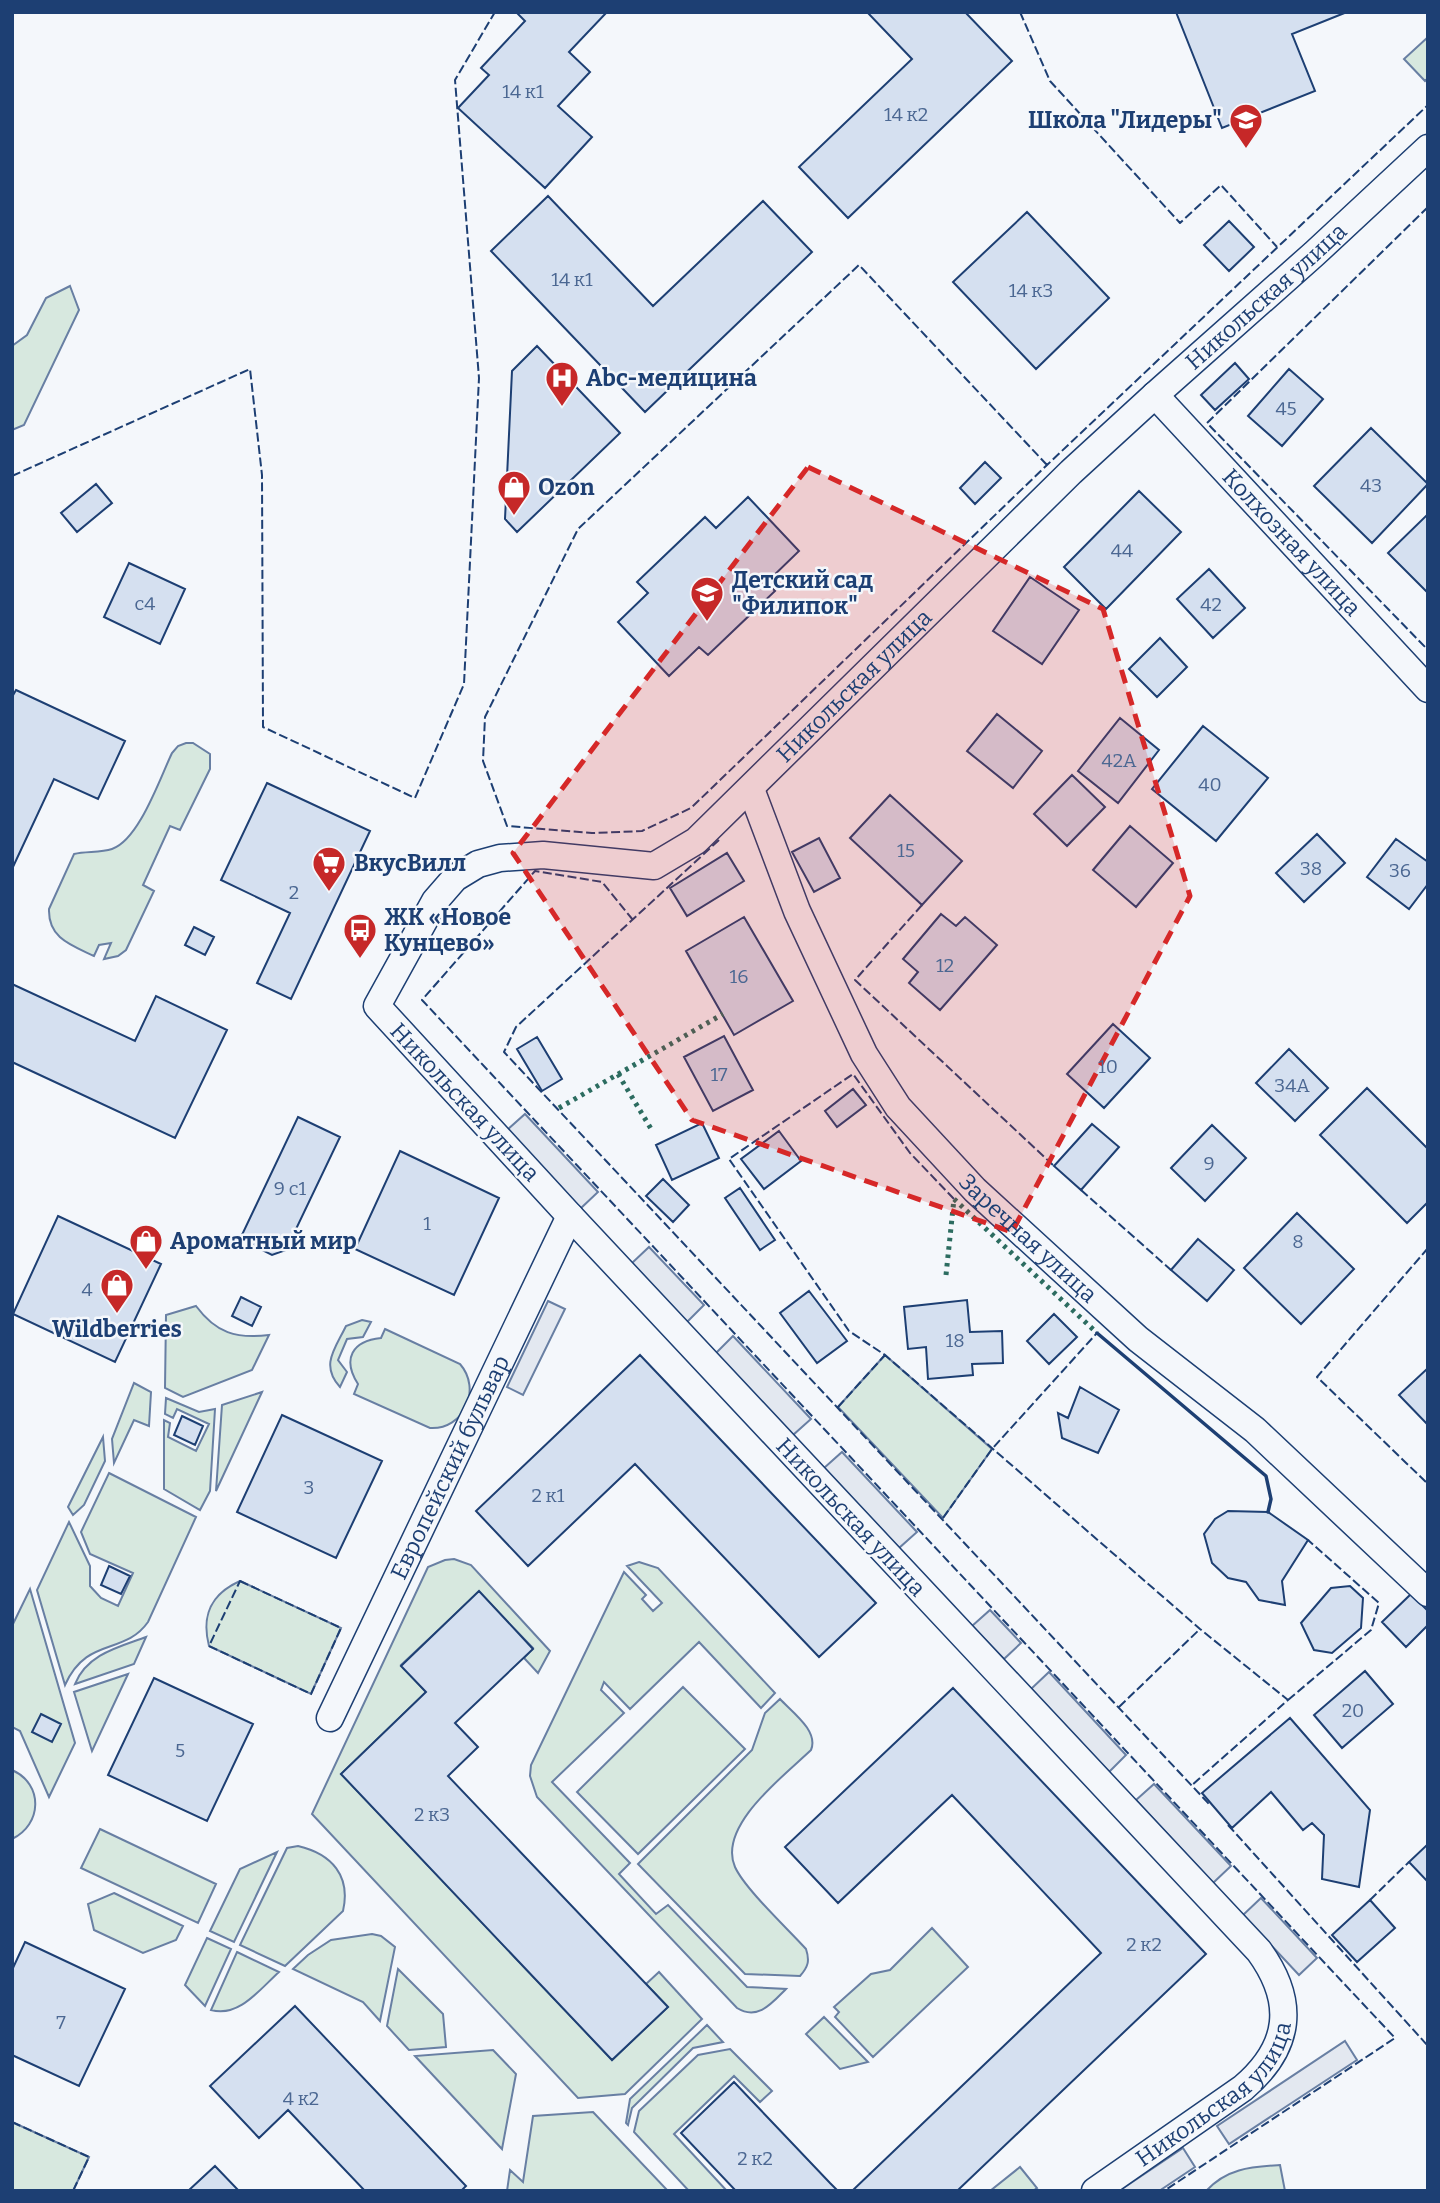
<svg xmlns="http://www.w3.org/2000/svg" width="1440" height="2203" font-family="Bitter,serif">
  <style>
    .green { fill: #d7e8df; stroke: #687fa3; stroke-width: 2 }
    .parking { fill: #e3e8f0; stroke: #687fa3; stroke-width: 2 }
    .building { fill: #d5e0f0; stroke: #1d3f73; stroke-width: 2 }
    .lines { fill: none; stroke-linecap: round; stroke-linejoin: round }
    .street-casing { stroke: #1d3f73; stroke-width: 29 }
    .street { stroke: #f4f7fb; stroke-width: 26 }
    .hedge { stroke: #2c6c60; stroke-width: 5; stroke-dasharray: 3.5 5; stroke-linecap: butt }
    .fence { stroke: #1d3f73; stroke-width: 2; stroke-dasharray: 9 3.5; stroke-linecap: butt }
    .wall { stroke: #1d3f73; stroke-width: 3.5 }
    .marked { fill: #d62828; fill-opacity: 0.2; stroke: #d62828; stroke-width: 5; stroke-dasharray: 14 9; stroke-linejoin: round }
    .labels { text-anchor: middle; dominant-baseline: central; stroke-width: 5; stroke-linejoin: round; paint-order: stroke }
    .number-label { font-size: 19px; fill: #4b6792 }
    .poi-label { font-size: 23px; font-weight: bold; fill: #1d3f73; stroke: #f4f7fb; text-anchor: start }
    .street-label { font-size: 23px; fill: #1d3f73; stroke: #f4f7fb }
  </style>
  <rect width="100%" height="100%" fill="#f4f7fb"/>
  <path class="green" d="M 1428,37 L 1428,78 L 1425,81 L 1404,59 Z
    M 70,286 L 79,310 L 24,425 L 12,430 L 12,346 L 27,335 L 46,298 Z
    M 186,743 L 193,743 L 210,754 L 210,769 L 180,830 L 170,826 L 143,885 L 154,891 L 126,950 L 118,956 L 104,959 L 111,943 L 99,945 L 94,956 C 71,945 48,938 49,909 L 74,854 C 86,851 100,853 112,849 C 139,840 160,778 172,753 L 178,746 Z
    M 196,1306 C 216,1333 236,1339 269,1335 L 252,1370 L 183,1397 L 165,1388 L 166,1315 Z
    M 362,1320 L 371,1322 L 363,1337 L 347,1339 L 338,1360 L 347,1372 L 340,1387 C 320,1365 335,1349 346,1326 Z
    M 385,1329 L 460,1364 C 482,1389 464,1430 430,1428 L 354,1394 L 358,1384 C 342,1359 352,1341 381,1338 Z
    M 885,1355 L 992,1449 L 943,1518 L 838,1407 Z
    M 134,1383 L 151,1392 L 149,1426 L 134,1420 L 114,1463 L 112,1439 Z
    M 262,1392 L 216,1491 L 222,1405 Z
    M 166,1398 L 199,1412 L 215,1409 L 210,1491 L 200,1510 L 164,1489 L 164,1420 L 170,1423 L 168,1437 L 196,1451 L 209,1424 L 177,1409 L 173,1418 L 165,1414 Z
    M 103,1437 L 105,1461 L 84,1505 L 73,1515 L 68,1507 Z
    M 109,1473 L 196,1517 L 148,1622 C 124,1656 87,1636 65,1685 L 37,1590 L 69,1522 L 90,1566 L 90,1586 L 101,1598 L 118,1606 L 133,1573 L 90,1554 L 81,1532 Z
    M 454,1559 L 471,1565 L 550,1651 L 538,1673 L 524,1658 L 533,1648 L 479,1592 L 401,1665 L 426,1692 L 341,1774 L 612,2060 L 668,2007 L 646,1984 L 659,1972 L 702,2019 L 625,2094 L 578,2098 L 312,1814 L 428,1567 L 445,1560 Z
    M 639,1562 L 658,1568 L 775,1693 L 761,1708 L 699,1642 L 630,1709 L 604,1682 L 601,1690 L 624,1713 L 552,1782 L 630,1863 L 619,1874 L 656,1914 L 668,1905 L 747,1987 L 786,1989 C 772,2003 758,2021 737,2008 L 537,1797 L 530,1776 L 531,1765 L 624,1572 L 646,1595 L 642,1599 L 653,1611 L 662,1603 L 627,1566 Z
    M 240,1581 L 341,1628 L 311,1694 L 209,1646 C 201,1615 211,1594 240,1581 Z
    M 30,1589 L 75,1743 L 49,1797 L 20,1731 L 12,1727 L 12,1626 Z
    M 146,1637 L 134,1664 L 75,1684 C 87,1654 119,1647 146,1637 Z
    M 128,1674 L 92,1751 L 74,1692 Z
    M 683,1687 L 745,1749 L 638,1854 L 577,1792 Z
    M 780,1699 C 792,1712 819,1731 811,1750 C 785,1775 717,1826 735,1867 C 745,1889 788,1929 806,1949 C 810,1961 808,1967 800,1976 L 745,1974 L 638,1864 L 752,1750 L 765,1713 Z
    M 12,1770 C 44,1784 42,1825 12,1839 Z
    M 100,1829 L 216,1884 L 198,1923 L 81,1868 Z
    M 298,1846 C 332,1854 351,1876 343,1911 L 285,1966 L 240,1945 L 287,1848 Z
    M 277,1852 L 234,1942 L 210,1931 L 240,1869 Z
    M 114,1893 L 183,1926 L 176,1940 L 143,1953 L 94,1930 L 88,1904 Z
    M 932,1928 L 968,1967 L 873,2057 L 835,2017 L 839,2012 L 834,2007 L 871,1974 L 890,1970 Z
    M 372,1934 L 381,1936 L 395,1947 L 380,2021 L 363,2002 L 293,1969 L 308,1955 L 331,1940 Z
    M 207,1938 L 231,1949 L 205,2006 L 185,1985 Z
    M 237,1952 L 279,1972 C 260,1989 239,2018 211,2010 Z
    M 398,1969 L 443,2014 L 446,2047 L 409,2050 L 387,2026 Z
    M 824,2017 L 868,2062 L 840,2069 L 806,2034 Z
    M 707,2025 L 723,2042 L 693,2048 L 632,2108 L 628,2125 L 626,2123 L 630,2099 Z
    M 730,2049 L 772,2091 L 760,2102 L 734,2076 L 674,2134 L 727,2191 L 689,2191 L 634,2132 L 639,2111 L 698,2055 Z
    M 493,2050 L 516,2074 L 502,2149 L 415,2056 Z
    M 593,2112 L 668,2191 L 507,2191 L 510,2170 L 523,2182 L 533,2116 Z
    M 12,2122 L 89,2157 L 73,2191 L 12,2191 Z
    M 1280,2165 L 1285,2191 L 1206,2191 C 1227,2168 1251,2167 1280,2165 Z
    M 1020,2167 L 1037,2188 L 1033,2191 L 990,2191 Z"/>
  <path class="parking" d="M 525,1114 L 598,1192 L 580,1209 L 507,1130 Z
    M 649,1247 L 704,1305 L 687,1322 L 632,1263 Z
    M 548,1301 L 565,1309 L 523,1395 L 507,1387 Z
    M 733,1336 L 811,1419 L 793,1435 L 716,1353 Z
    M 842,1452 L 917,1532 L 899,1548 L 824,1468 Z
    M 990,1610 L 1021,1643 L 1004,1659 L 972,1626 Z
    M 1049,1672 L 1126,1755 L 1109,1772 L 1031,1689 Z
    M 1154,1784 L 1231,1866 L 1213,1883 L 1136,1800 Z
    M 1261,1898 L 1317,1958 L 1299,1975 L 1243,1915 Z
    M 1345,2041 L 1357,2060 L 1229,2144 L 1217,2126 Z
    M 1183,2148 L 1195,2167 L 1159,2191 L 1119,2191 Z"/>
  <path class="building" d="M 516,12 L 607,12 L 569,52 L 590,72 L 558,106 L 592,137 L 545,188 L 458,108 L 489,75 L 481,68 L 525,21 Z
    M 867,12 L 965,12 L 1012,61 L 848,218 L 799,167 L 912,59 Z
    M 1176,12 L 1347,12 L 1292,34 L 1315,91 L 1222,128 Z
    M 548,196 L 653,306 L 763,201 L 812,252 L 645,412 L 491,251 Z
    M 1027,212 L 1109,298 L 1036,369 L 953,282 Z
    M 1229,221 L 1254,247 L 1229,271 L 1204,245 Z
    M 537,346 L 620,433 L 517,532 L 505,519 L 512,371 Z
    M 1235,363 L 1249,379 L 1215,410 L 1201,395 Z
    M 1289,369 L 1323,399 L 1282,446 L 1248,416 Z
    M 1371,428 L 1428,484 L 1372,543 L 1314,486 Z
    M 985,462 L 1001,478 L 975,504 L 960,488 Z
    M 96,484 L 112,503 L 77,532 L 61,513 Z
    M 1139,491 L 1181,532 L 1106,609 L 1064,567 Z
    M 748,497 L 799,551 L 767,582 L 775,591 L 708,655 L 699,647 L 669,676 L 618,622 L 648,593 L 637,582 L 705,517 L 716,528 Z
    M 1428,514 L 1428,593 L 1388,553 Z
    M 129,563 L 185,589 L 160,644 L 104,617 Z
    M 1209,569 L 1245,608 L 1213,638 L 1177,599 Z
    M 1030,577 L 1079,610 L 1042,664 L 993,631 Z
    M 1160,638 L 1187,667 L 1157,697 L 1129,669 Z
    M 16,690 L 125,741 L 98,799 L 54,779 L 12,869 L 12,697 Z
    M 997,714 L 1042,751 L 1013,788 L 967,751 Z
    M 1120,718 L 1159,750 L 1118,803 L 1078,771 Z
    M 1203,726 L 1268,778 L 1216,841 L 1152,789 Z
    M 1072,775 L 1105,807 L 1067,846 L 1034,814 Z
    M 267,783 L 370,831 L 291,999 L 257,983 L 290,913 L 221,880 Z
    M 890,795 L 962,861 L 922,905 L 850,838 Z
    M 1130,826 L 1173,863 L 1136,907 L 1093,870 Z
    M 1317,834 L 1345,863 L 1304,902 L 1276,873 Z
    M 819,838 L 840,878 L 814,892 L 792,852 Z
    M 1396,839 L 1428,862 L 1428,884 L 1409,909 L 1367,877 Z
    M 727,853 L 744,881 L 687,916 L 670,888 Z
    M 941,914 L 956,926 L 965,917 L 997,945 L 940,1010 L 909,983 L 918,972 L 903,959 Z
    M 744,917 L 793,1001 L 734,1035 L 686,951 Z
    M 194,927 L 214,937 L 205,955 L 185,945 Z
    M 12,984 L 135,1041 L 156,996 L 227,1030 L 175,1138 L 12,1062 Z
    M 1113,1024 L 1150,1058 L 1104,1108 L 1067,1074 Z
    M 724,1036 L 753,1090 L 713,1111 L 684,1057 Z
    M 537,1037 L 562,1079 L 542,1091 L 517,1049 Z
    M 1289,1049 L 1328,1088 L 1295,1121 L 1256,1083 Z
    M 1367,1088 L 1428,1149 L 1428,1202 L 1407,1223 L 1320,1135 Z
    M 853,1089 L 866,1105 L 837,1127 L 825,1111 Z
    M 298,1117 L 340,1137 L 286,1250 L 272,1255 L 240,1239 Z
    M 702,1123 L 719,1158 L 672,1180 L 656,1145 Z
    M 1092,1124 L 1119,1147 L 1081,1190 L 1054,1166 Z
    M 1212,1125 L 1246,1158 L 1205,1201 L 1171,1168 Z
    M 779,1131 L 801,1161 L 764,1189 L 741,1159 Z
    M 400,1151 L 499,1198 L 454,1295 L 355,1249 Z
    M 663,1179 L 689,1205 L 673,1222 L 646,1196 Z
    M 740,1188 L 775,1240 L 760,1250 L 725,1198 Z
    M 1297,1213 L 1354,1269 L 1301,1324 L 1244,1268 Z
    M 58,1216 L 161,1264 L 115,1362 L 13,1314 Z
    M 1198,1239 L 1234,1270 L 1207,1301 L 1171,1270 Z
    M 809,1291 L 847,1341 L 817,1363 L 780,1313 Z
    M 241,1297 L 261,1307 L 252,1326 L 232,1316 Z
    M 967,1300 L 970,1332 L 1002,1331 L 1003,1363 L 972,1364 L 973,1375 L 928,1379 L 926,1347 L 908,1349 L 904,1307 Z
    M 1054,1314 L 1077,1337 L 1049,1364 L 1027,1341 Z
    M 640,1355 L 876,1603 L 819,1657 L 635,1464 L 528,1566 L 476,1511 Z
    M 1428,1368 L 1428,1425 L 1399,1395 Z
    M 1080,1387 L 1119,1410 L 1098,1453 L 1062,1438 L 1058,1413 L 1068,1418 Z
    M 282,1415 L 382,1461 L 336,1558 L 237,1512 Z
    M 182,1416 L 203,1426 L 195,1445 L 174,1435 Z
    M 1228,1511 L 1268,1512 L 1308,1540 L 1282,1581 L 1285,1605 L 1259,1600 L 1246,1582 L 1228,1578 L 1212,1563 L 1204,1534 L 1215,1519 Z
    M 109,1566 L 130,1576 L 121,1594 L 101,1585 Z
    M 1350,1586 L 1363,1598 L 1361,1628 L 1332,1653 L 1314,1650 L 1301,1623 L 1331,1588 Z
    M 479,1591 L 533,1649 L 455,1723 L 478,1747 L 448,1776 L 668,2007 L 612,2060 L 341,1774 L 426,1692 L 401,1666 Z
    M 1411,1594 L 1428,1611 L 1428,1625 L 1406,1647 L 1382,1622 Z
    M 1365,1671 L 1393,1704 L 1342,1748 L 1314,1715 Z
    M 154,1678 L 253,1724 L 207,1821 L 108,1775 Z
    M 953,1688 L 1206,1954 L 957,2191 L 852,2191 L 1101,1953 L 952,1795 L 838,1903 L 785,1847 Z
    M 41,1714 L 61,1724 L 52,1742 L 32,1732 Z
    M 1290,1718 L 1370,1810 L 1359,1887 L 1322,1879 L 1324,1835 L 1312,1823 L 1303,1830 L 1271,1792 L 1232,1828 L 1202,1793 Z
    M 1428,1844 L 1428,1882 L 1409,1862 Z
    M 1370,1900 L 1395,1928 L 1357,1962 L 1332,1935 Z
    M 25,1942 L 125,1989 L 79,2086 L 12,2055 L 12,1970 Z
    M 295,2006 L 466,2186 L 461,2191 L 365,2191 L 288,2110 L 259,2138 L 210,2086 Z
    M 734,2082 L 830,2183 L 838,2191 L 736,2191 L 681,2133 Z
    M 215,2166 L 239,2191 L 188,2191 Z"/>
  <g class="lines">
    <defs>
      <g id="street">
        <path id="s1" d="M 1155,395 L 1428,689"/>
        <path id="s2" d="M 751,789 L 797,911 L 864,1054 L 898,1107 L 975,1190 L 1138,1339 L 1255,1430 L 1428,1593"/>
        <path id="s3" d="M 330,1718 L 570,1216"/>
        <path id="s4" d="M 1095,2191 L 1243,2088 C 1291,2047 1296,2002 1259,1951 L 570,1216 L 377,1006 L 435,901 L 455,878 L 478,864 L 500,858 L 543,855 L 654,866 L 696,841 L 1071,472 L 1155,395 L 1314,254 L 1428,148"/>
      </g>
    </defs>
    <use href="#street" class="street-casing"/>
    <use href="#street" class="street"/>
    <path class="hedge" d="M 618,1074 L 653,1132
      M 559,1108 L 723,1014
      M 946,1275 L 954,1199 L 1097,1333"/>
    <path class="fence" d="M 1020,12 L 1050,81 L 1180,223 L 1221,185 L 1277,247
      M 1428,207 L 1207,423 L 1428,650
      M 1047,465 L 859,265 L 578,529 L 485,717 L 483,761 L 507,826 L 592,833 L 642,831 L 691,808 L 1047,465 L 1428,105
      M 12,476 L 250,369 L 262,475 L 263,727 L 415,798 L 464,684 L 479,378 L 455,80 L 495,12
      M 719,840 L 516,1027 L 504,1052 L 1209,1804
      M 922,905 L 855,980 L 1054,1166
      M 633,920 L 602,882 L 535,871 L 422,1000 L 1395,2038 L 1164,2191
      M 1081,1190 L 1171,1270
      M 954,1199 L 910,1153 L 853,1074 L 729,1159 L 849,1331 L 885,1355 L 1200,1629 L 1288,1700 L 1192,1785
      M 1428,1248 L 1317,1377 L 1428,1484
      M 838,1407 L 885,1355
      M 943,1518 L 992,1449 L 1097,1333
      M 240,1581 L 341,1628 L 311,1694 L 209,1646 Z
      M 1288,1700 L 1371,1630 L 1379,1603 L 1308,1540
      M 1119,1707 L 1200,1629
      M 1228,1825 L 1428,2046
      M 1370,1900 L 1409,1862
      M 1428,2083 L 1428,2086
      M 12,2122 L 89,2157 L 73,2191"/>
    <path class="wall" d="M 1097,1333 L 1266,1476 L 1271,1499 L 1268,1512"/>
  </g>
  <path class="marked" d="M 808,467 L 1103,609 L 1190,896 L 1012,1232 L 692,1120 L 513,853 Z"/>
  <defs>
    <symbol id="school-pin" viewBox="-11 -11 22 30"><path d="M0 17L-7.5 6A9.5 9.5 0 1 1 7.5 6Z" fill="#c62828" stroke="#f4f7fb"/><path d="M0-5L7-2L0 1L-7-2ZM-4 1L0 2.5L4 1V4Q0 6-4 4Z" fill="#fff"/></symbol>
    <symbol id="hospital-pin" viewBox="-11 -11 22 30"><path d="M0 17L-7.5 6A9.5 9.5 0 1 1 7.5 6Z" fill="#c62828" stroke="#f4f7fb"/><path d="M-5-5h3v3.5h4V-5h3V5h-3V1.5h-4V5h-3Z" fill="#fff"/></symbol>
    <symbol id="shop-pin" viewBox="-11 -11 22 30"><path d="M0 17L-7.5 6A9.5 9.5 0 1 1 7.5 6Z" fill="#c62828" stroke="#f4f7fb"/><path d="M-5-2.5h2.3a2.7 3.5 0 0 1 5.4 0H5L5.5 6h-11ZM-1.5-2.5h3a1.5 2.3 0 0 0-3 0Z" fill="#fff"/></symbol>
    <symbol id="supermarket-pin" viewBox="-11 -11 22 30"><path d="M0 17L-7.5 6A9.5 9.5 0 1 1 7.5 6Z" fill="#c62828" stroke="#f4f7fb"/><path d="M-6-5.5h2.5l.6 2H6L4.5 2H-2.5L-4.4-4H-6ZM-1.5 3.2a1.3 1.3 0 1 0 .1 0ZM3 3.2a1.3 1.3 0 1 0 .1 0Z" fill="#fff"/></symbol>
    <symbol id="bus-pin" viewBox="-11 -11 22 30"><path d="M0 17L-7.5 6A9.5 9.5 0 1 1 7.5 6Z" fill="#c62828" stroke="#f4f7fb"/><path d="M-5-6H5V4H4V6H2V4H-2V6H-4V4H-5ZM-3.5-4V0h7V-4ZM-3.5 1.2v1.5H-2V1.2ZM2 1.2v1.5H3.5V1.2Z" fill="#fff"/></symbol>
  </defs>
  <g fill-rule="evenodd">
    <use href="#school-pin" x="1227" y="101" width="38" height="52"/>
    <use href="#hospital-pin" x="543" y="359" width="38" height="52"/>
    <use href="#shop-pin" x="495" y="468" width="38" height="52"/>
    <use href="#school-pin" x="688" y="574" width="38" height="52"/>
    <use href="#supermarket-pin" x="310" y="844" width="38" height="52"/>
    <use href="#bus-pin" x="341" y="911" width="38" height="52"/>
    <use href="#shop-pin" x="127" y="1222" width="38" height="52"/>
    <use href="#shop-pin" x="98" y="1266" width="38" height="52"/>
  </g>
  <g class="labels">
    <g class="number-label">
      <text x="523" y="91">14 к1</text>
      <text x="906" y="114">14 к2</text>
      <text x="572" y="279">14 к1</text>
      <text x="1031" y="290">14 к3</text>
      <text x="1286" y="408">45</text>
      <text x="1371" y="485">43</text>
      <text x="1122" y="550">44</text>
      <text x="145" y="603">с4</text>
      <text x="1211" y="604">42</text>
      <text x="1119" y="760">42А</text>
      <text x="1210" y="784">40</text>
      <text x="906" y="850">15</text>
      <text x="1311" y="868">38</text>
      <text x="1400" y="870">36</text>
      <text x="294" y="892">2</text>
      <text x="945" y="965">12</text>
      <text x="739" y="976">16</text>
      <text x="1108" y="1066">10</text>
      <text x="719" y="1074">17</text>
      <text x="1292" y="1085">34А</text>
      <text x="1209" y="1163">9</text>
      <text x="290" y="1188">9 с1</text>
      <text x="427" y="1223">1</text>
      <text x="1298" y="1241">8</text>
      <text x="87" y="1289">4</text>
      <text x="955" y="1340">18</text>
      <text x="309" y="1487">3</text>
      <text x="548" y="1495">2 к1</text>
      <text x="1353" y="1710">20</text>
      <text x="180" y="1750">5</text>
      <text x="432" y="1814">2 к3</text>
      <text x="1144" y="1944">2 к2</text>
      <text x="61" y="2022">7</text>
      <text x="301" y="2098">4 к2</text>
      <text x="755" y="2158">2 к2</text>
    </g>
    <g class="poi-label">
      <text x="1222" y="120" text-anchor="end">Школа "Лидеры"</text>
      <text x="586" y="378">Abc-медицина</text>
      <text x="538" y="487">Ozon</text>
      <text x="732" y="580">Детский сад<tspan x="732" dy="26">"Филипок"</tspan></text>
      <text x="354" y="863">ВкусВилл</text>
      <text x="384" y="917">ЖК «Новое<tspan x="384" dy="26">Кунцево»</tspan></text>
      <text x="170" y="1241">Ароматный мир</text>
      <text x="117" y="1329" text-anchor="middle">Wildberries</text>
    </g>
    <g class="street-label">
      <text stroke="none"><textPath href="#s4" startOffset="2821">Никольская улица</textPath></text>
      <text stroke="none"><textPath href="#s1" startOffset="201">Колхозная улица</textPath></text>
      <text stroke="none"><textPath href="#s4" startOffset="2254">Никольская улица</textPath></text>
      <text transform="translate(465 1102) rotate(47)">Никольская улица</text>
      <text stroke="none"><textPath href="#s2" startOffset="536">Заречная улица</textPath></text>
      <text stroke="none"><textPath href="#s3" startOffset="278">Европейский бульвар</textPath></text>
      <text transform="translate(851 1517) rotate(47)">Никольская улица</text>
      <text stroke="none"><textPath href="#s4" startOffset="156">Никольская улица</textPath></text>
    </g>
  </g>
  <rect width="1440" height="2203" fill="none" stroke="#1d3f73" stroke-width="28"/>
</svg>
